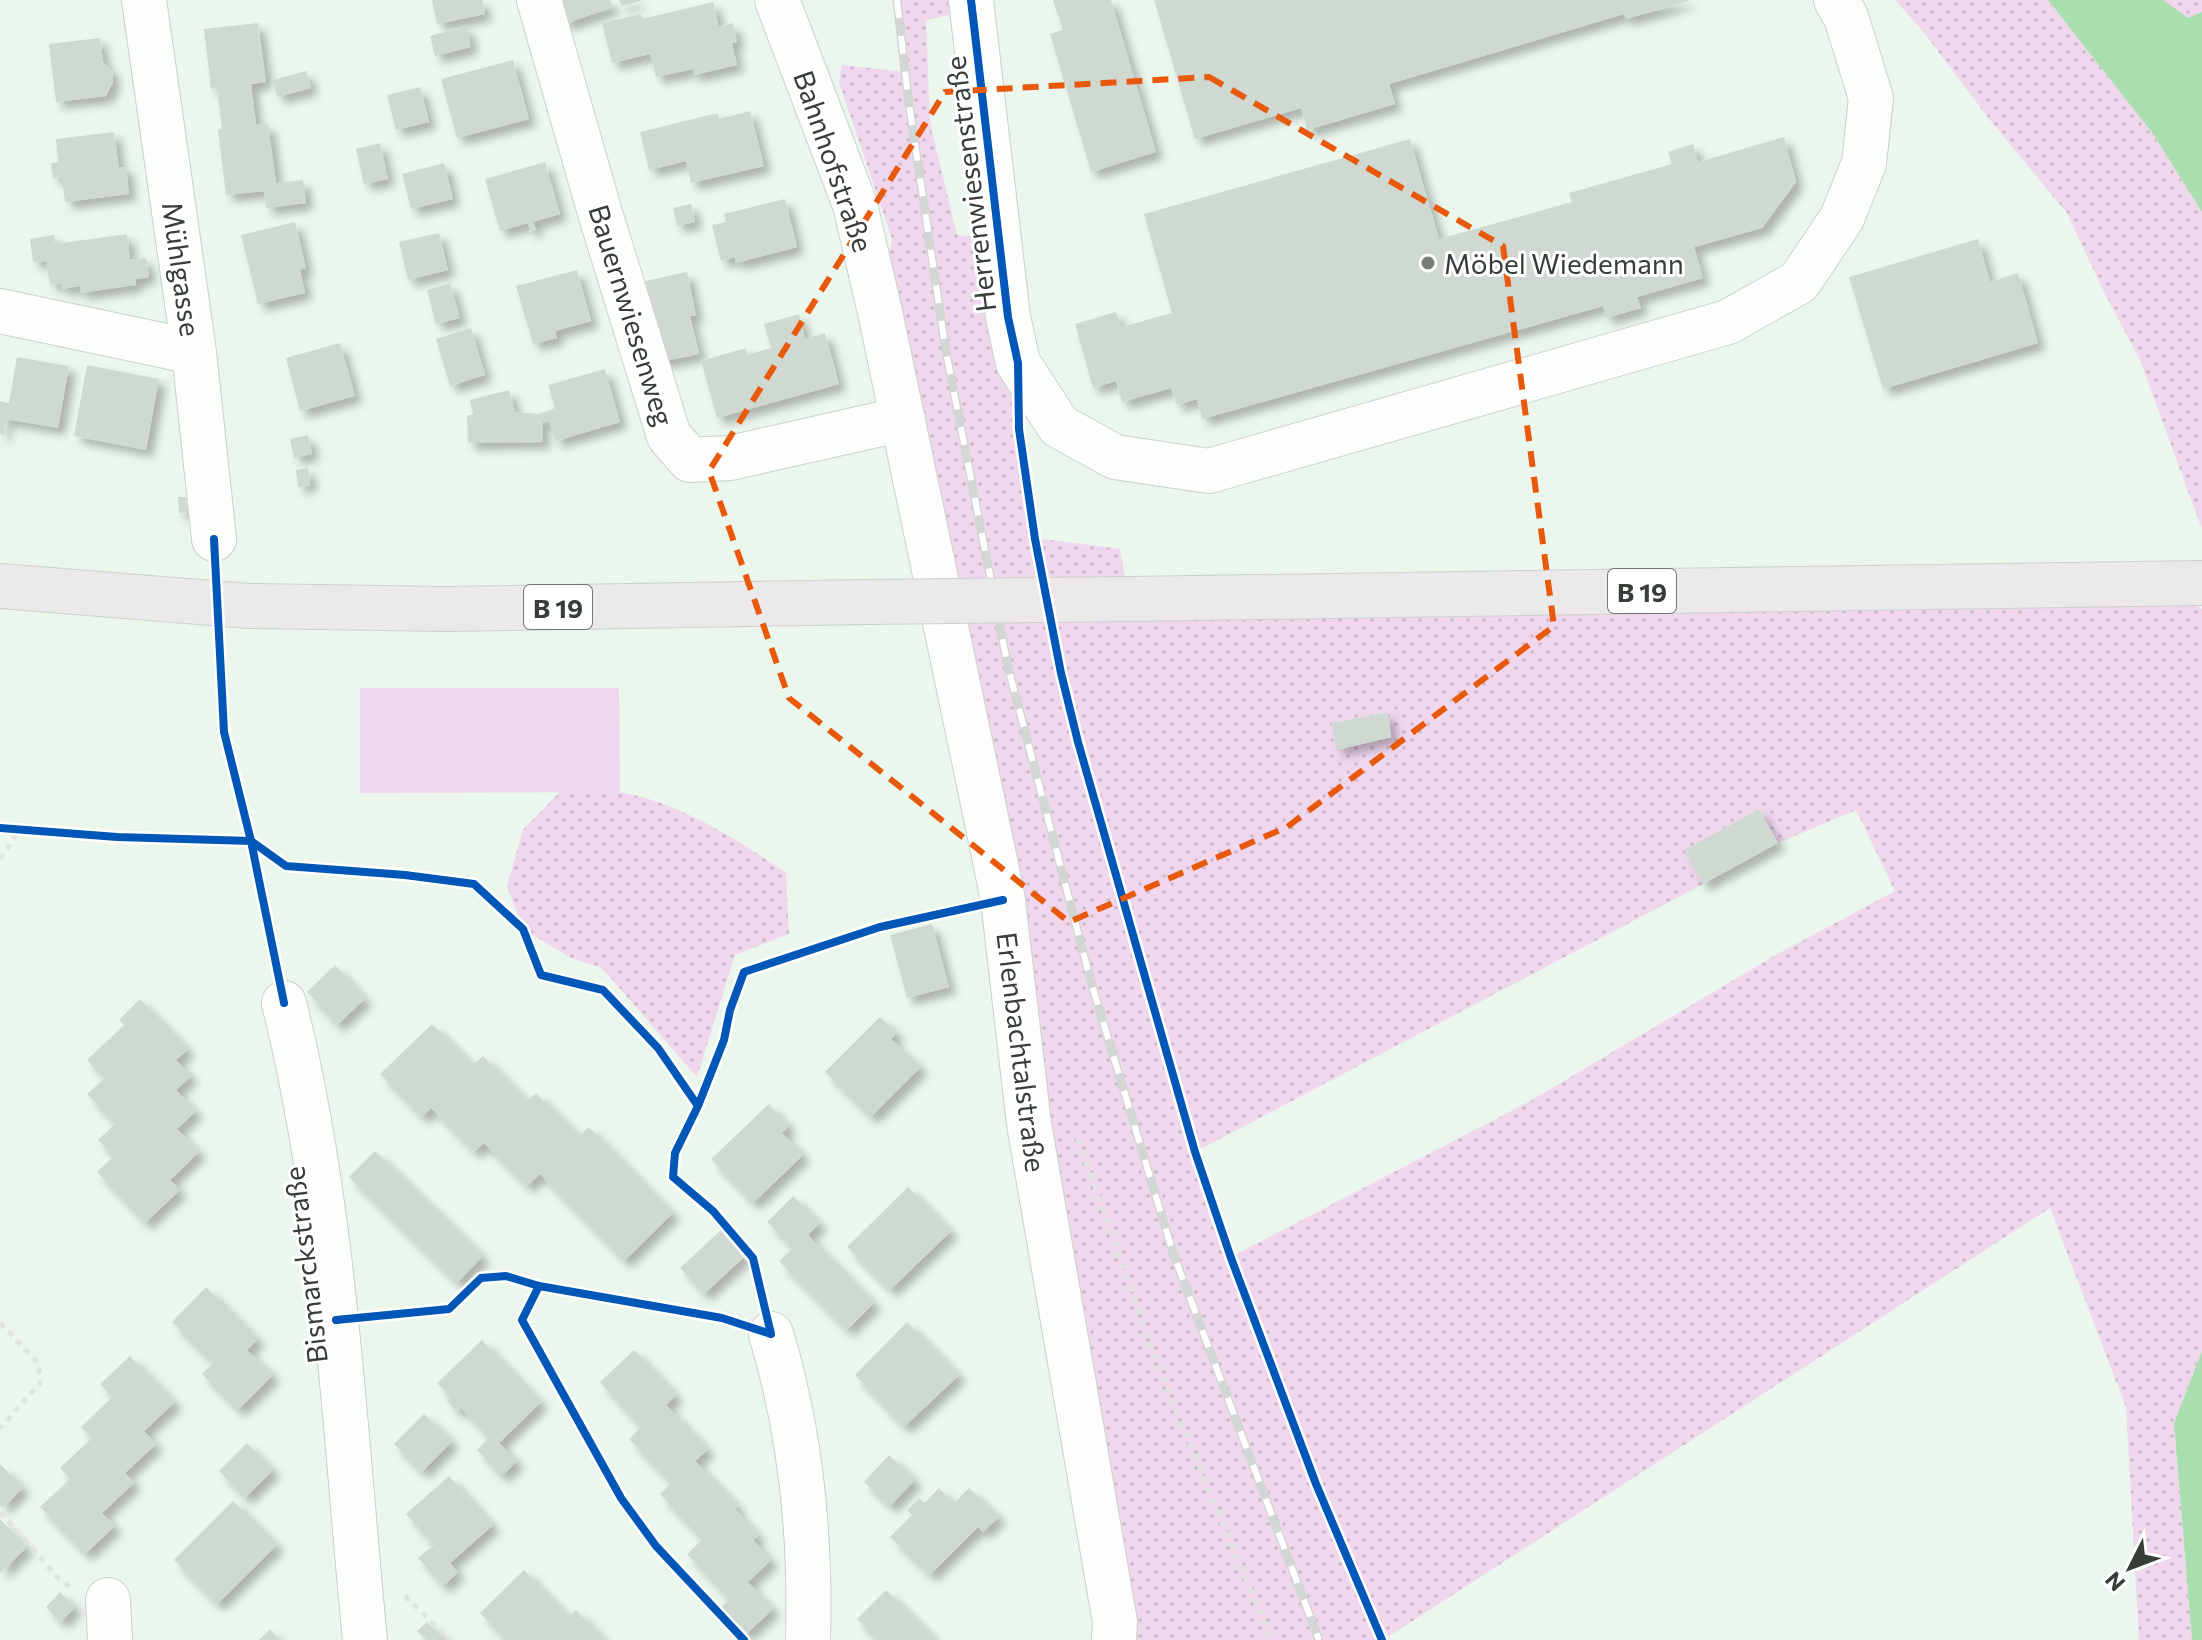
<svg xmlns="http://www.w3.org/2000/svg" width="2202" height="1640" font-family="Commissioner,sans-serif">
  <style>
    .grass { fill: url(#grass-dots); fill-rule: evenodd }
    .garden { fill: #f0d7ee }
    .water { fill: #a9dfae }
    .building { fill: #d0d9d1; filter: url(#shadow) }
    .lines { fill: none; stroke-linecap: round; stroke-linejoin: round }
    .minor-casing { stroke: #c9d2ca; stroke-width: 46 }
    .major-casing { stroke: #ccd1cc; stroke-width: 46 }
    .path { stroke: #e0e3e0; stroke-width: 5; stroke-dasharray: 6 6; stroke-linecap: butt }
    .minor { stroke: #fcfefc; stroke-width: 44 }
    .major { stroke: #ece9eb; stroke-width: 44 }
    .rail-casing { stroke: #d3d7d3; stroke-width: 9 }
    .rail { stroke: #fff; stroke-width: 6; stroke-dasharray: 18; stroke-linecap: butt }
    .major-bridge-casing { stroke: #ccd1cc; stroke-width: 46; stroke-linecap: butt }
    .major-bridge { stroke: #ece9eb; stroke-width: 44 }
    .cycleway-casing { stroke: #fff; stroke-width: 13 }
    .cycleway { stroke: #0057b8; stroke-width: 8 }
    .marked { fill: none; stroke: #e8590c; stroke-width: 6; stroke-dasharray: 16 10; stroke-linejoin: round }
    .poi-dot { fill: #767e76; stroke: #fff; stroke-width: 3 }
    .labels { text-anchor: middle; dominant-baseline: central; stroke-width: 6; stroke-linejoin: round; paint-order: stroke }
    .shield { fill: #fff; stroke: #737873; stroke-width: 2 }
    .shield-label { font-size: 26px; font-weight: bold; fill: #373e37 }
    .street-label { font-size: 28px; fill: #373e37; stroke: #fff }
    .poi-label { font-size: 28px; fill: #373e37; stroke: #fff; text-anchor: start }
  </style>
  <defs>
    <pattern id="grass-dots" width="8" height="8" patternUnits="userSpaceOnUse" patternTransform="scale(2)"><rect width="8" height="8" fill="#f0d7ee"/><path d="M2 2h.1M6 6h.1" fill="none" stroke="#cebacd" stroke-width="1.8" stroke-linecap="round"/></pattern>
    <filter id="shadow"><feDropShadow dx="7" dy="7" stdDeviation="4" flood-color="#0004"/></filter>
  </defs>
  <rect width="100%" height="100%" fill="#ebf6ec"/>
  <path class="grass" d="M 897,0 L 971,0 L 972,10 L 926,20 L 930,123 L 957,235 L 998,239 L 1018,363 L 1019,429 L 1035,538 L 1120,549 L 1129,599 L 2156,584 L 2202,609 L 2202,1351 L 2174,1423 L 2192,1640 L 2139,1640 L 2126,1407 L 2050,1208 L 1383,1640 L 1114,1640 L 880,312 L 892,239 L 839,82 L 842,65 L 905,72 ZM 1387,712 L 1391,738 L 1336,750 L 1332,724 ZM 1759,809 L 1778,843 L 1856,810 L 1895,891 L 1774,956 L 1532,1100 L 1231,1257 L 1195,1152 L 1703,884 L 1685,850 Z
    M 1895,0 L 2048,0 L 2153,134 L 2202,212 L 2202,529 L 2140,360 L 2105,294 L 2067,213 L 1990,120 L 1922,30 Z
    M 2163,0 L 2202,0 L 2202,46 Z
    M 561,791 C 582,792 604,790 624,793 C 680,803 740,841 786,873 L 789,934 L 735,955 L 697,1077 L 602,968 L 571,958 L 523,929 L 507,886 L 523,830 Z"/>
  <path class="garden" d="M 360,688 L 619,688 L 620,792 L 360,793 Z"/>
  <path class="water" d="M 2048,0 L 2163,0 L 2188,18 L 2202,12 L 2202,212 L 2153,134 Z
    M 2202,1351 L 2202,1640 L 2192,1640 L 2174,1423 Z"/>
  <path class="building" d="M 432,0 L 482,0 L 485,14 L 437,24 Z
    M 556,0 L 610,0 L 613,7 L 565,24 Z
    M 619,0 L 641,0 L 641,1 L 622,6 Z
    M 1053,0 L 1111,0 L 1156,152 L 1091,172 L 1050,34 L 1063,30 Z
    M 1154,0 L 1689,0 L 1689,1 L 1626,19 L 1624,14 L 1389,84 L 1395,104 L 1307,130 L 1301,108 L 1195,139 Z
    M 713,2 L 719,27 L 733,23 L 737,42 L 732,43 L 737,65 L 694,75 L 693,69 L 656,77 L 650,54 L 612,63 L 602,23 L 641,14 L 642,19 Z
    M 258,23 L 266,82 L 251,84 L 256,125 L 268,124 L 276,183 L 303,180 L 306,203 L 266,208 L 264,191 L 226,195 L 218,130 L 222,129 L 217,88 L 211,89 L 204,29 Z
    M 466,26 L 471,47 L 435,56 L 430,36 Z
    M 100,38 L 103,62 L 112,71 L 113,82 L 106,96 L 56,102 L 49,44 Z
    M 513,60 L 529,119 L 457,138 L 441,79 Z
    M 306,71 L 311,88 L 277,97 L 273,80 Z
    M 420,87 L 429,122 L 396,130 L 387,95 Z
    M 750,111 L 764,166 L 691,183 L 686,161 L 649,170 L 640,132 L 718,113 L 719,119 Z
    M 114,132 L 119,168 L 126,167 L 129,194 L 65,202 L 62,177 L 53,178 L 51,163 L 58,162 L 56,139 Z
    M 1784,137 L 1796,182 L 1762,228 L 1694,247 L 1703,278 L 1637,297 L 1641,308 L 1606,318 L 1603,306 L 1202,419 L 1197,399 L 1177,405 L 1171,388 L 1122,402 L 1116,381 L 1093,388 L 1075,324 L 1116,312 L 1121,327 L 1172,313 L 1144,214 L 1410,139 L 1439,239 L 1572,202 L 1569,193 L 1672,164 L 1668,152 L 1693,144 L 1698,162 Z
    M 380,143 L 388,179 L 364,184 L 356,149 Z
    M 545,162 L 560,214 L 533,222 L 536,230 L 530,232 L 528,223 L 500,231 L 485,179 Z
    M 444,163 L 453,199 L 411,209 L 402,174 Z
    M 785,199 L 797,247 L 736,263 L 735,257 L 721,261 L 712,225 L 726,222 L 724,214 Z
    M 691,204 L 695,222 L 677,226 L 673,208 Z
    M 295,222 L 306,268 L 300,270 L 305,293 L 258,304 L 241,235 Z
    M 439,233 L 448,270 L 408,280 L 399,242 Z
    M 127,234 L 130,260 L 146,258 L 149,277 L 136,279 L 136,285 L 80,293 L 80,286 L 61,289 L 61,283 L 50,285 L 46,261 L 33,262 L 30,239 L 54,235 L 55,244 Z
    M 1978,239 L 1990,282 L 2018,273 L 2038,343 L 1883,389 L 1849,277 Z
    M 577,270 L 591,321 L 555,331 L 557,338 L 533,344 L 516,286 Z
    M 687,272 L 696,315 L 690,316 L 699,354 L 655,363 L 637,283 Z
    M 450,283 L 460,318 L 436,324 L 427,290 Z
    M 799,314 L 805,339 L 825,333 L 839,384 L 717,418 L 701,361 L 746,348 L 747,355 L 771,348 L 764,324 Z
    M 471,328 L 485,375 L 450,386 L 436,339 Z
    M 340,343 L 355,396 L 300,411 L 286,358 Z
    M 17,357 L 69,366 L 58,428 L 6,419 L 4,435 L 0,434 L 0,401 L 9,403 Z
    M 87,365 L 159,379 L 146,450 L 74,436 Z
    M 605,369 L 620,422 L 556,441 L 549,420 L 542,421 L 543,442 L 468,443 L 467,416 L 473,414 L 470,400 L 509,390 L 515,412 L 538,414 L 555,408 L 548,385 Z
    M 308,435 L 312,454 L 294,458 L 290,439 Z
    M 308,468 L 310,485 L 298,487 L 296,470 Z
    M 178,497 L 186,497 L 187,512 L 179,513 Z
    M 1388,712 L 1391,737 L 1336,750 L 1332,723 Z
    M 1759,809 L 1778,843 L 1703,884 L 1684,850 Z
    M 932,924 L 949,987 L 907,998 L 890,935 Z
    M 335,965 L 365,999 L 337,1025 L 307,992 Z
    M 140,999 L 188,1049 L 176,1060 L 191,1076 L 176,1090 L 196,1111 L 177,1129 L 199,1152 L 170,1180 L 180,1190 L 145,1223 L 97,1172 L 114,1156 L 98,1140 L 115,1124 L 87,1094 L 104,1079 L 87,1060 L 124,1025 L 119,1020 Z
    M 880,1017 L 897,1033 L 891,1039 L 921,1067 L 871,1117 L 825,1072 Z
    M 432,1024 L 473,1065 L 483,1056 L 527,1101 L 536,1093 L 579,1136 L 589,1127 L 673,1213 L 624,1261 L 540,1174 L 527,1186 L 484,1143 L 474,1152 L 431,1108 L 422,1117 L 380,1074 Z
    M 769,1104 L 789,1126 L 782,1133 L 803,1155 L 753,1203 L 711,1159 Z
    M 375,1151 L 483,1256 L 457,1283 L 349,1177 Z
    M 908,1187 L 951,1231 L 890,1290 L 847,1247 Z
    M 793,1196 L 820,1223 L 808,1235 L 874,1303 L 847,1330 L 779,1261 L 793,1248 L 767,1222 Z
    M 721,1230 L 745,1256 L 704,1294 L 680,1268 Z
    M 206,1287 L 258,1339 L 247,1350 L 273,1375 L 238,1410 L 202,1374 L 213,1363 L 172,1322 Z
    M 907,1322 L 959,1375 L 904,1427 L 855,1375 Z
    M 482,1340 L 541,1402 L 499,1443 L 517,1461 L 502,1476 L 477,1450 L 489,1437 L 461,1408 L 457,1411 L 447,1401 L 451,1397 L 437,1383 Z
    M 634,1350 L 676,1395 L 666,1405 L 708,1449 L 695,1461 L 738,1506 L 735,1509 L 759,1536 L 753,1540 L 771,1560 L 748,1582 L 773,1609 L 745,1635 L 720,1608 L 729,1599 L 687,1554 L 702,1540 L 660,1494 L 671,1483 L 629,1439 L 641,1427 L 600,1382 Z
    M 130,1356 L 175,1402 L 144,1431 L 156,1444 L 125,1473 L 134,1483 L 102,1513 L 115,1526 L 85,1554 L 40,1507 L 70,1479 L 60,1468 L 92,1438 L 81,1427 L 112,1397 L 100,1384 Z
    M 424,1414 L 452,1441 L 422,1472 L 394,1444 Z
    M 247,1443 L 273,1470 L 245,1498 L 219,1471 Z
    M 889,1455 L 915,1480 L 890,1506 L 864,1482 Z
    M 0,1464 L 23,1488 L 2,1508 L 0,1506 Z
    M 449,1476 L 493,1525 L 450,1563 L 458,1572 L 443,1586 L 418,1558 L 434,1545 L 406,1514 Z
    M 939,1488 L 954,1503 L 969,1488 L 999,1517 L 983,1532 L 978,1527 L 930,1575 L 890,1537 L 912,1515 L 907,1510 L 919,1498 L 925,1503 Z
    M 233,1501 L 277,1545 L 217,1604 L 174,1560 Z
    M 0,1519 L 27,1547 L 0,1573 Z
    M 524,1570 L 569,1617 L 576,1610 L 605,1640 L 506,1640 L 480,1613 Z
    M 886,1590 L 936,1640 L 878,1640 L 857,1619 Z
    M 60,1592 L 75,1607 L 61,1622 L 46,1607 Z
    M 427,1622 L 445,1640 L 427,1640 L 417,1631 Z
    M 270,1629 L 280,1640 L 259,1640 Z"/>
  <g class="lines">
    <defs>
      <path id="minor" d="M 144,0 L 194,352 L 214,539
        M 539,0 L 600,213 L 669,436 L 690,460 L 730,458 L 903,419
        M 777,0 L 855,205 L 880,312 L 997,870 L 1003,900 L 1029,1124 L 1115,1622 L 1114,1640
        M 971,0 L 1008,317 L 1018,363 L 1059,426 L 1115,457 L 1209,471 L 1728,322 L 1799,282 L 1842,218 L 1864,163 L 1871,98 L 1846,17 L 1836,0
        M 0,311 L 194,352
        M 284,1003 C 336,1211 344,1428 365,1640
        M 771,1334 C 801,1433 811,1537 808,1640
        M 108,1600 L 110,1640"/>
      <path id="major" d="M 0,586 L 249,606 L 445,609 L 867,602
        M 1129,599 L 2202,583"/>
    </defs>
    <use href="#minor" class="minor-casing"/>
    <use href="#major" class="major-casing"/>
    <path class="path" d="M 0,859 L 19,831
      M 1078,1139 L 1161,1374 L 1271,1640
      M 0,1323 L 39,1364 L 40,1383 L 0,1428
      M 0,1512 L 57,1577 L 70,1587
      M 405,1596 L 450,1640"/>
    <use href="#minor" class="minor"/>
    <use href="#major" class="major"/>
    <defs>
      <path id="rail" d="M 897,0 L 908,97 L 946,352 L 1008,667 L 1091,982 L 1173,1253 L 1319,1640"/>
    </defs>
    <use href="#rail" class="rail-casing"/>
    <use href="#rail" class="rail"/>
    <defs>
      <path id="major-bridge" d="M 867,602 L 1129,599"/>
    </defs>
    <use href="#major-bridge" class="major-bridge-casing"/>
    <use href="#major-bridge" class="major-bridge"/>
    <defs>
      <path id="cycleway" d="M 971,0 L 1008,317 L 1018,363 L 1019,429 L 1035,539 L 1061,673 L 1078,742 L 1195,1152 L 1231,1258 L 1316,1484 L 1382,1640
        M 214,539 L 224,732 L 251,841 L 284,1003
        M 0,828 L 117,837 L 251,841 L 286,866 L 405,875 L 474,884 L 523,929 L 541,975 L 603,990 L 658,1048 L 698,1106 L 675,1153 L 673,1177 L 713,1211 L 753,1258 L 771,1334
        M 698,1106 L 724,1040 L 730,1010 L 744,972 L 880,927 L 1003,900
        M 539,1286 L 522,1320 L 621,1498 L 656,1546 L 744,1640
        M 336,1320 L 449,1309 L 481,1278 L 506,1276 L 539,1286 L 722,1318 L 771,1334"/>
    </defs>
    <use href="#cycleway" class="cycleway-casing"/>
    <use href="#cycleway" class="cycleway"/>
  </g>
  <path class="marked" d="M 1209,77 L 1503,246 L 1554,626 L 1287,827 L 1069,922 L 789,698 L 709,471 L 945,92 Z"/>
  <circle class="poi-dot" cx="1428" cy="263" r="8"/>
  <g class="labels">
    <g class="shield">
      <rect x="1608" y="569" width="68" height="44" rx="6"/>
      <rect x="524" y="585" width="68" height="44" rx="6"/>
    </g>
    <g class="shield-label">
      <text x="1642" y="591">B 19</text>
      <text x="558" y="607">B 19</text>
    </g>
    <g class="street-label">
      <text transform="translate(834 161) rotate(71)">Bahnhofstraße</text>
      <text transform="translate(970 184) rotate(-97)">Herrenwiesenstraße</text>
      <text transform="translate(182 269) rotate(82)">Mühlgasse</text>
      <text transform="translate(632 315) rotate(73)">Bauernwiesenweg</text>
      <text transform="translate(1022 1052) rotate(83)">Erlenbachtalstraße</text>
      <text transform="translate(305 1265) rotate(-97)">Bismarckstraße</text>
    </g>
    <g class="poi-label">
      <text x="1444" y="263">Möbel Wiedemann</text>
    </g>
  </g>
  <g transform="translate(2130 1568) rotate(228)" stroke="#ffffff" stroke-width="6" paint-order="stroke">
  <path d="M0-6L14 30L0 20L-14 30Z" fill="#373e37"/>
  <text y="-12" font-size="22" font-weight="bold" text-anchor="middle" fill="#373e37">N</text>
  </g>
</svg>
